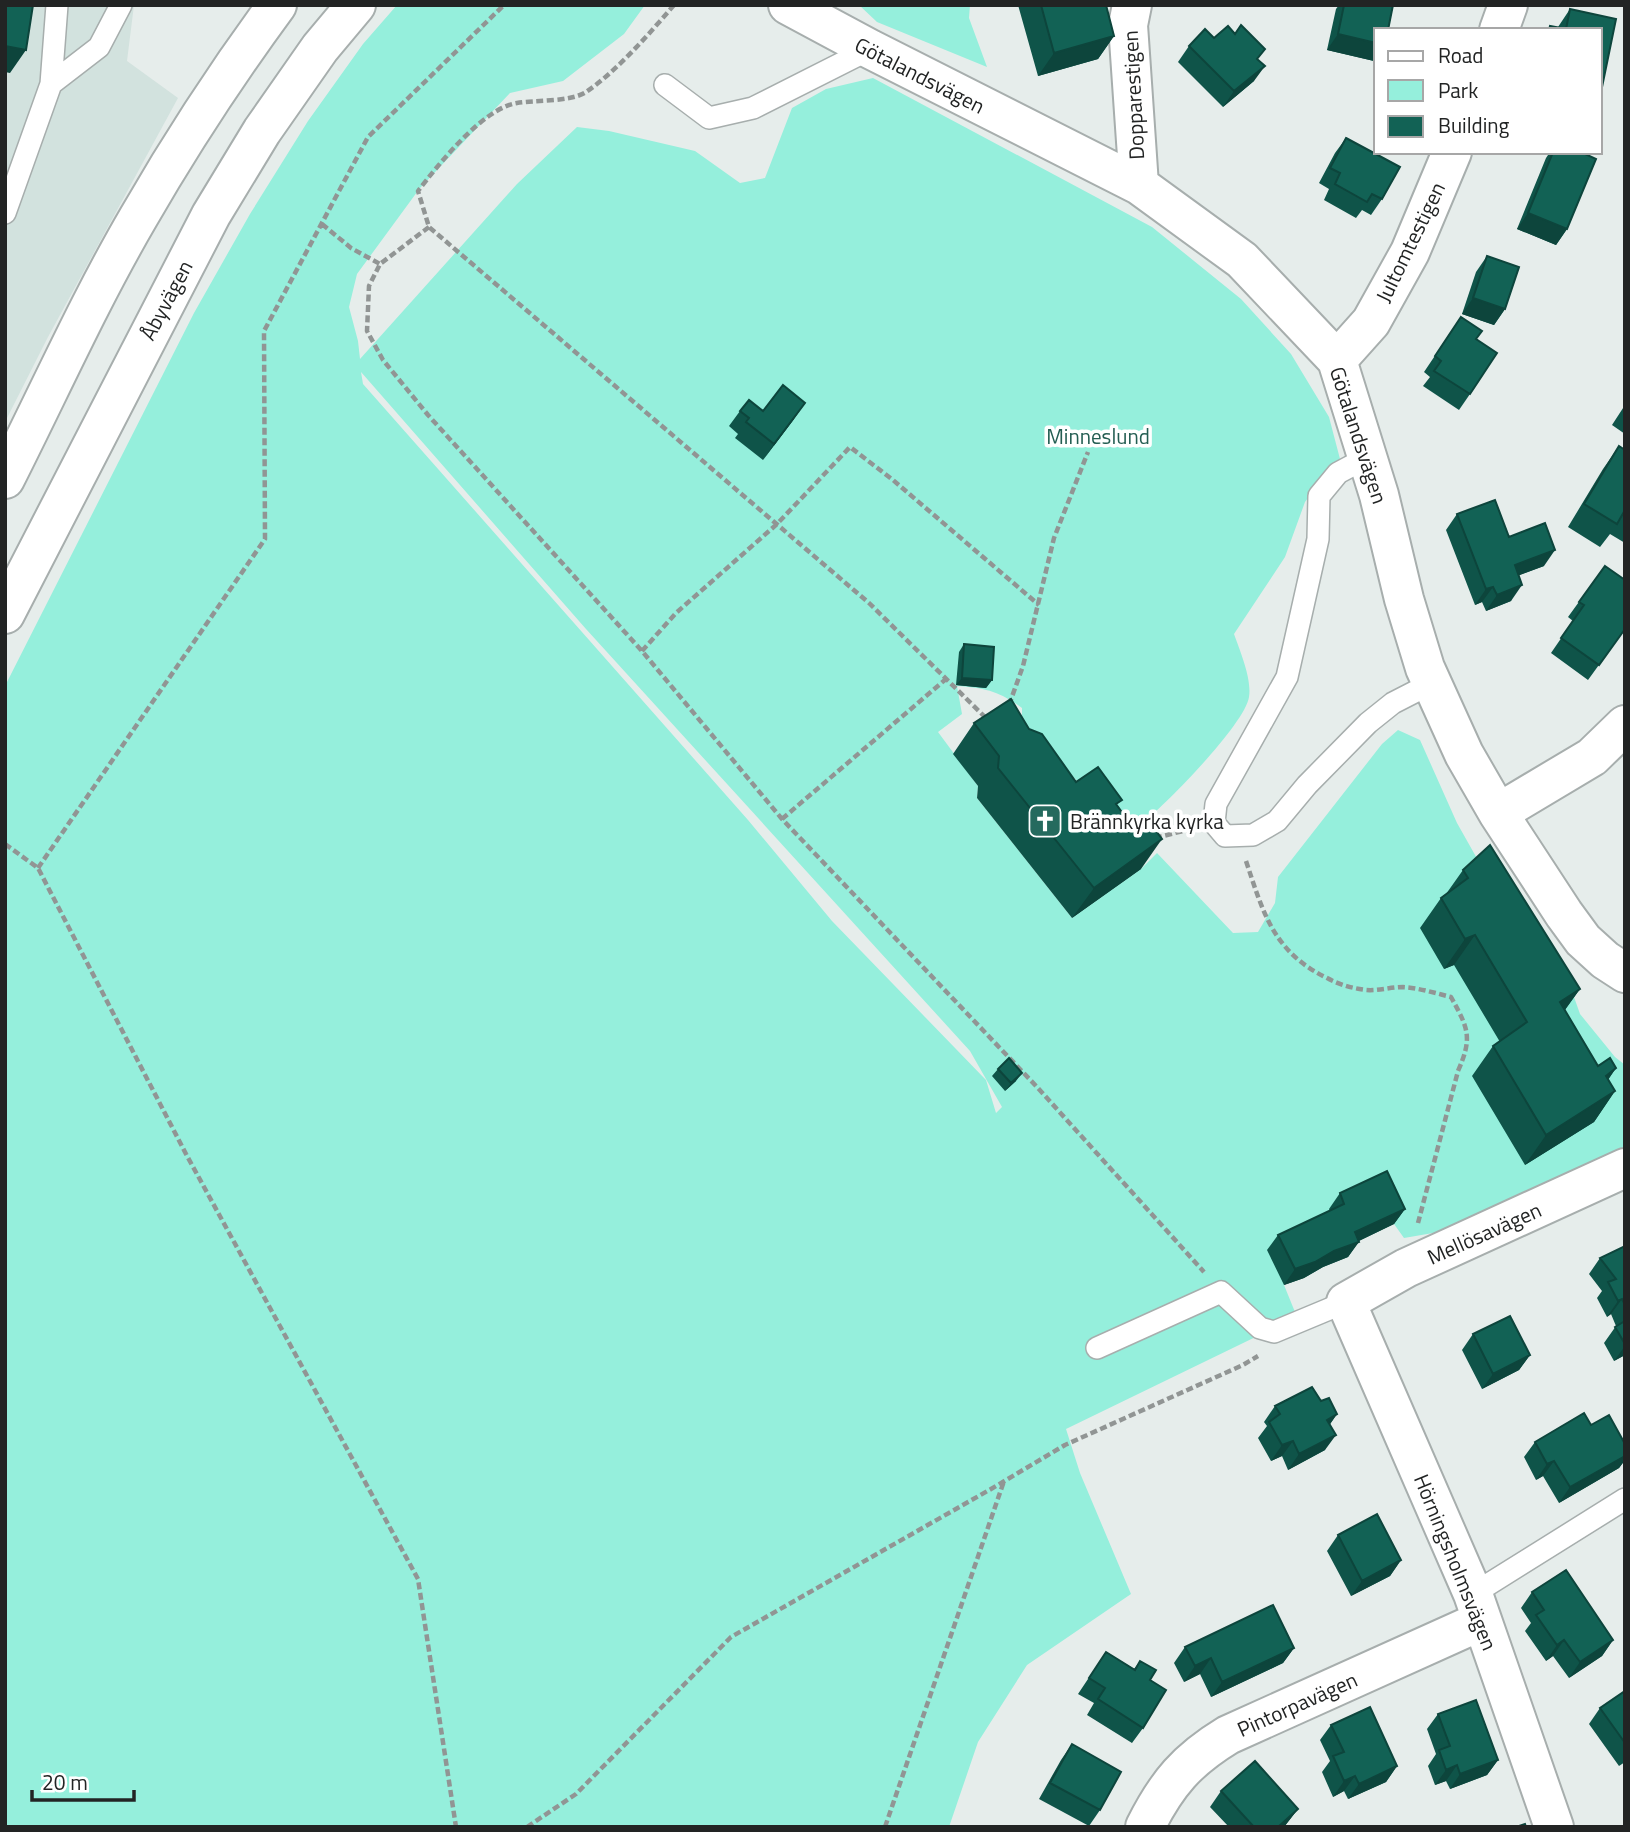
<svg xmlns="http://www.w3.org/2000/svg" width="1630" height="1832" font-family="'Titillium Web',sans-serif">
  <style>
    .built { fill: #d2e2de }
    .green { fill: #95efdc; fill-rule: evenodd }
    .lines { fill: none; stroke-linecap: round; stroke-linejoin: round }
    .service-casing { stroke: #a7aead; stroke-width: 24 }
    .minor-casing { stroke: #a7aead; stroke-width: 42 }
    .tertiary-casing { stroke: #a7aead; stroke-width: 42 }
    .path { stroke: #919594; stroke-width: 4.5; stroke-dasharray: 7 3.5; stroke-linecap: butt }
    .service { stroke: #fff; stroke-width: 21 }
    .minor { stroke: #fff; stroke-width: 38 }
    .tertiary { stroke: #fff; stroke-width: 38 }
    .wall { fill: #0f5449 }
    .shaded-wall { fill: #0d453c }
    .building { fill: #126255; stroke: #0d453c; stroke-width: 2 }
    .labels { text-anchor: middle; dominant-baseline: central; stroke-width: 7; stroke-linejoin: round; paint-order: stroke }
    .street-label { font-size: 21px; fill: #222424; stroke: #fff }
    .park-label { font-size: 21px; fill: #245e53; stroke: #fff }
    .poi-label { font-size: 21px; fill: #222424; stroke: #fff; text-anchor: start }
  </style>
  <rect width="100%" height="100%" fill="#e6edeb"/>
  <path class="built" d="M 5,5 L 134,5 L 127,61 L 178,98 L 48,337 L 5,422 Z"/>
  <path class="green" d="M 397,5 L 645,5 L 624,34 L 563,81 L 510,93 L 420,188 L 357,274 L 349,307 L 358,341 L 360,359 L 517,184 L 577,127 L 609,131 L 695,151 L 740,183 L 765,178 L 792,108 L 826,89 L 873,78 L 1152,227 L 1241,299 L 1291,354 L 1329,417 L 1340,459 L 1320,481 L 1305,502 L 1285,557 L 1234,634 C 1240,651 1252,679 1249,697 C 1245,724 1167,803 1145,821 L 1121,821 L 1058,763 L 1022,721 L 1022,708 C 999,691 985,688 957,686 L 962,714 L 938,732 L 978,786 L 977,798 L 1072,918 L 1141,869 L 1157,853 L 1233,933 L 1258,932 L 1275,903 L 1278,877 L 1382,744 L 1398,730 L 1420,740 L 1457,823 L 1479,862 L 1568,980 L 1580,1014 L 1615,1057 L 1625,1065 L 1625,1153 L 1448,1242 L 1433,1233 L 1404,1238 L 1394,1224 L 1333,1219 L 1284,1285 L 1297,1317 L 1066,1429 L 1080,1473 L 1131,1594 L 1027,1665 L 978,1742 L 949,1827 L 5,1827 L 5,686 L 194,313 L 250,214 L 308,121 L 363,44 ZM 361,372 L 586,629 L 970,1051 L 1002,1107 L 996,1113 L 986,1080 L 832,921 L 748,820 L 363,384 Z
    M 859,5 L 970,5 L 969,18 L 987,67 L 877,22 Z"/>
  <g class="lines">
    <defs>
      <path id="service" d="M 51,84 L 99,47 L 121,5
        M 665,85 L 709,118 L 753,108 L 870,49
        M 5,213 L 51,84 L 57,5
        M 1368,457 L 1338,473 L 1319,496 L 1318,539 L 1287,677 L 1216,804 L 1214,823 L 1225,836 L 1253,835 L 1277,821 L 1307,785 L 1368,723 L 1393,703 L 1432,683
        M 1097,1348 L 1221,1292 L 1260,1328 L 1274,1332 L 1346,1302
        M 1473,1594 L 1625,1499"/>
      <path id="minor" d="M 788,5 L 870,49 L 1139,185 L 1242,260 L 1337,360 L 1379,495 L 1404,599 L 1425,668 L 1464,754 L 1498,813 L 1564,914 L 1583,940 L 1605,960 L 1625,973
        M 1132,5 L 1128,25 L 1139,185
        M 1499,30 L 1508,5
        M 1337,360 L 1371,322 L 1410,252 L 1452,152
        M 1498,813 L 1592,757 L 1625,725
        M 1145,1827 C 1167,1783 1187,1760 1228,1735 L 1481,1621
        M 1554,1827 L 1473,1594 L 1346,1302 L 1406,1268 L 1625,1168"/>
      <path id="tertiary" d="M 5,479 C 49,392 89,302 138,218 C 180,145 227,73 277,5
        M 5,614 L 211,215 L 262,131 L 320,48 L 356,5"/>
    </defs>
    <use href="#service" class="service-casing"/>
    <use href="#minor" class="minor-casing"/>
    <use href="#tertiary" class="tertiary-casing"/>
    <path class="path" d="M 674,5 C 649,34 617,71 586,92 C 571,102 535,100 517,103 C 483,108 438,165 418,191 L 429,227 L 869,603 L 988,720
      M 322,224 L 351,248 L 380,264
      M 429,227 L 380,264 L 369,286 L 367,331 L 383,360 L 428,415 L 642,651 L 782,819 L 1037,1087 L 1204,1272
      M 642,651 L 676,613 L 777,524 L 850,447 L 893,480 L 1039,605
      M 1009,705 L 1023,666 L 1054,538 L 1088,452
      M 782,819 L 946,679
      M 1155,838 L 1187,830
      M 5,844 L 38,868 L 186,1154 L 418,1579 L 456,1827
      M 1246,861 C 1263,912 1273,951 1325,977 C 1338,984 1350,988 1366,990 C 1378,991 1391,987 1403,987 C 1419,988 1435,993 1451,997 C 1468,1028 1473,1037 1458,1071 L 1418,1223
      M 38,868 L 265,539 L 264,331 L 368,137 L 504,5
      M 527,1827 L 576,1794 L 731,1637 L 991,1489 L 1065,1445 L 1243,1365 L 1258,1356
      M 885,1827 L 1004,1481"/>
    <use href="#service" class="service"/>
    <use href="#minor" class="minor"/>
    <use href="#tertiary" class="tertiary"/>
  </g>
  <path class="wall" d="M 1018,5 L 1106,5 L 1114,36 L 1098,59 L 1038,76 Z
    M 1339,5 L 1393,5 L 1374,61 L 1327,50 L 1336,9 Z
    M 1570,9 L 1600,30 L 1547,30 L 1550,26 L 1558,27 Z
    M 1235,34 L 1265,49 L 1257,59 L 1254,81 L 1223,107 L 1178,62 L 1189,46 L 1214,38 Z
    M 1346,138 L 1382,199 L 1371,215 L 1362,210 L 1356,218 L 1324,200 L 1329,189 L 1319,183 L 1335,153 Z
    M 1550,152 L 1581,152 L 1567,229 L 1556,245 L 1517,229 L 1546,158 Z
    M 1487,256 L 1505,309 L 1494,325 L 1462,314 L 1476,272 Z
    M 1461,317 L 1476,339 L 1470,394 L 1459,410 L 1423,386 L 1430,377 L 1424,372 Z
    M 1625,405 L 1625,434 L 1612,425 Z
    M 740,411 L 763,411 L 794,419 L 763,460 L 735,438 L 738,434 L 729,426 Z
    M 1619,446 L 1625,450 L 1625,543 L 1610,534 L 1600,547 L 1568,527 L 1603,469 Z
    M 1457,514 L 1509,537 L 1544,566 L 1519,575 L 1511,601 L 1486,611 L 1482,602 L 1475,605 L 1446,530 Z
    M 1605,566 L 1625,629 L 1588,680 L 1551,653 L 1573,621 L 1568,617 Z
    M 964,644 L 992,680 L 986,688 L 956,685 L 959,652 Z
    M 974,723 L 1029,729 L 1076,782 L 1118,806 L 1135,830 L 1141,869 L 1072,918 L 977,798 L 978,786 L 953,754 Z
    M 1463,870 L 1580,989 L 1565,1010 L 1598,1066 L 1616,1068 L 1608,1080 L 1615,1091 L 1594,1122 L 1525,1165 L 1472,1076 L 1493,1046 L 1500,1042 L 1454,965 L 1444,969 L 1420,928 L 1441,898 L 1446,894 Z
    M 998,1069 L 1016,1081 L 1005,1091 L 992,1076 Z
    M 1340,1193 L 1405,1209 L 1394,1224 L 1359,1241 L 1348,1257 L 1323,1267 L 1304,1278 L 1284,1285 L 1267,1250 L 1278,1235 L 1330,1211 L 1329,1209 Z
    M 1625,1246 L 1625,1355 L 1614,1361 L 1604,1343 L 1616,1326 L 1611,1314 L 1607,1317 L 1597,1298 L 1602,1291 L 1589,1274 L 1600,1258 Z
    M 1473,1334 L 1530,1355 L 1519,1370 L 1482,1389 L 1462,1350 Z
    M 1321,1401 L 1337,1414 L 1330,1424 L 1325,1450 L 1288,1470 L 1282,1456 L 1271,1461 L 1258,1438 L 1267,1426 L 1264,1422 L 1275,1406 Z
    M 1591,1425 L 1625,1444 L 1625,1460 L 1619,1468 L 1559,1503 L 1543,1476 L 1536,1480 L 1524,1457 L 1535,1442 Z
    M 1338,1535 L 1401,1560 L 1390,1576 L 1351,1596 L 1327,1551 Z
    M 1532,1592 L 1613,1640 L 1602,1656 L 1569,1678 L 1553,1656 L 1546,1661 L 1525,1631 L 1531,1623 L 1521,1608 Z
    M 1185,1647 L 1294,1648 L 1283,1663 L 1211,1697 L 1200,1674 L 1184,1682 L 1174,1663 Z
    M 1106,1652 L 1134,1669 L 1140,1661 L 1150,1680 L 1143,1728 L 1132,1743 L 1087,1715 L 1094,1703 L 1078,1694 Z
    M 1625,1691 L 1625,1762 L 1619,1766 L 1589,1724 L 1600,1708 Z
    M 1438,1714 L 1498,1760 L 1487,1775 L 1450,1789 L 1446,1781 L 1435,1785 L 1428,1766 L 1436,1754 L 1427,1729 Z
    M 1331,1725 L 1397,1766 L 1386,1782 L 1348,1799 L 1344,1791 L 1333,1797 L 1322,1772 L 1330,1761 L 1320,1740 Z
    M 1072,1744 L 1100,1810 L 1089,1826 L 1039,1799 L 1061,1760 Z
    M 1221,1791 L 1298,1809 L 1284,1827 L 1229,1827 L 1210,1807 Z"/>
  <path class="shaded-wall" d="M 1338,34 L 1376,43 L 1376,57 L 1374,61 L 1327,50 Z
    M 1114,36 L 1098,59 L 1038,76 L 1054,53 Z
    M 5,46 L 26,50 L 10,73 L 5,72 Z
    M 1265,66 L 1254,81 L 1223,107 L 1234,91 Z
    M 1528,213 L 1567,229 L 1556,245 L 1517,229 Z
    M 1473,298 L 1505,309 L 1494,325 L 1462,314 Z
    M 805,403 L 794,419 L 763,460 L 774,444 Z
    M 1555,550 L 1544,566 L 1504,581 L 1515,565 Z
    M 1522,585 L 1511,601 L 1486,611 L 1497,595 Z
    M 1493,587 L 1482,602 L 1475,605 L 1486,589 Z
    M 962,678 L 992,680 L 986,688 L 956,685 Z
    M 1162,839 L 1141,869 L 1072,918 L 1094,888 Z
    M 1475,935 L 1454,965 L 1444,969 L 1465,939 Z
    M 1580,989 L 1558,1019 L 1560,1002 Z
    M 1616,1068 L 1595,1098 L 1606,1076 Z
    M 1022,1073 L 1016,1081 L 1005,1091 L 1011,1083 Z
    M 1615,1091 L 1594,1122 L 1525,1165 L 1546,1135 Z
    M 1405,1209 L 1394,1224 L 1348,1246 L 1359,1242 L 1348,1257 L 1323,1267 L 1304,1278 L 1284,1285 L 1295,1269 L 1355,1232 Z
    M 1622,1299 L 1611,1314 L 1607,1317 L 1618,1301 Z
    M 1625,1346 L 1625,1355 L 1614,1361 Z
    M 1530,1355 L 1519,1370 L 1482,1389 L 1493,1374 Z
    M 1337,1414 L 1326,1430 L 1327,1420 Z
    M 1336,1435 L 1325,1450 L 1288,1470 L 1299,1454 Z
    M 1293,1441 L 1282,1456 L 1271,1461 L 1282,1445 Z
    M 1625,1456 L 1625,1460 L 1619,1468 L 1559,1503 L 1570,1487 Z
    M 1554,1461 L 1543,1476 L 1536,1480 L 1547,1464 Z
    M 1401,1560 L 1390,1576 L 1351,1596 L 1362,1581 Z
    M 1564,1640 L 1553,1656 L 1546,1661 L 1557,1645 Z
    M 1613,1640 L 1602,1656 L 1569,1678 L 1580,1662 Z
    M 1294,1648 L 1283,1663 L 1211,1697 L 1222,1682 Z
    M 1211,1658 L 1200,1674 L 1184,1682 L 1195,1666 Z
    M 1498,1760 L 1487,1775 L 1450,1789 L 1460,1774 Z
    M 1457,1765 L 1446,1781 L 1435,1785 L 1446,1770 Z
    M 1397,1766 L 1386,1782 L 1348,1799 L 1359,1784 Z
    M 1355,1776 L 1344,1791 L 1333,1797 L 1344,1781 Z
    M 1298,1809 L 1284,1827 L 1278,1827 Z"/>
  <path class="building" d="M 5,5 L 33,5 L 26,50 L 5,46 Z
    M 1041,5 L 1106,5 L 1114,36 L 1054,53 Z
    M 1344,5 L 1393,5 L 1388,30 L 1376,30 L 1376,43 L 1338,34 Z
    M 1570,9 L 1616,19 L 1601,92 L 1600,30 L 1549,30 L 1550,26 L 1566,29 Z
    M 1241,25 L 1265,49 L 1257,59 L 1265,66 L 1234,91 L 1189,46 L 1205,29 L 1214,38 L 1228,26 L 1235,34 Z
    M 1346,138 L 1400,167 L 1382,199 L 1372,194 L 1367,202 L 1335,184 L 1340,173 L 1330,168 Z
    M 1553,152 L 1581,152 L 1596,159 L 1567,229 L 1528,213 Z
    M 1487,256 L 1519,267 L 1505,309 L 1473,298 Z
    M 1461,317 L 1482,331 L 1476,339 L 1497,353 L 1470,394 L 1434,371 L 1441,361 L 1435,356 Z
    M 783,385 L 805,403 L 774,444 L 746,422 L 749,418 L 740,411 L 749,400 L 763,411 Z
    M 1619,446 L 1625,450 L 1625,510 L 1617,524 L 1584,504 Z
    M 1495,500 L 1509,537 L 1545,523 L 1555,550 L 1515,565 L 1522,585 L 1497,595 L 1493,587 L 1486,589 L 1457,514 Z
    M 1605,566 L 1625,580 L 1625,629 L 1599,665 L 1561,638 L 1584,605 L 1579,602 Z
    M 964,644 L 994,647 L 992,680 L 962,678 Z
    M 1011,699 L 1029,729 L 1042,734 L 1076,782 L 1098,767 L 1122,800 L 1116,804 L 1135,830 L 1148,820 L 1162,839 L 1094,888 L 998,768 L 999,756 L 974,723 Z
    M 1490,845 L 1580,989 L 1560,1002 L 1598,1066 L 1610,1058 L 1616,1068 L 1606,1076 L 1615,1091 L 1546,1135 L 1493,1046 L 1527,1022 L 1475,935 L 1465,939 L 1441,898 L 1468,878 L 1463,870 Z
    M 1009,1058 L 1022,1073 L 1011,1083 L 998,1069 Z
    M 1387,1171 L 1405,1209 L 1355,1232 L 1359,1242 L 1334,1251 L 1315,1262 L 1295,1269 L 1278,1235 L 1344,1204 L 1340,1193 Z
    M 1625,1246 L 1625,1305 L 1622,1299 L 1618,1301 L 1608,1282 L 1616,1279 L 1600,1258 Z
    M 1510,1316 L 1530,1355 L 1493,1374 L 1473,1334 Z
    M 1625,1321 L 1625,1344 L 1615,1327 Z
    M 1312,1387 L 1321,1401 L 1329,1398 L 1337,1414 L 1327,1420 L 1336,1435 L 1299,1454 L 1293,1441 L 1282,1445 L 1269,1422 L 1280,1414 L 1275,1406 Z
    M 1584,1413 L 1591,1425 L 1609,1415 L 1625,1444 L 1625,1456 L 1570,1487 L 1554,1461 L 1547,1464 L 1535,1442 Z
    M 1377,1514 L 1401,1560 L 1362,1581 L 1338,1535 Z
    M 1566,1570 L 1613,1640 L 1580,1662 L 1564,1640 L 1557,1645 L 1536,1615 L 1544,1610 L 1532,1592 Z
    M 1273,1605 L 1294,1648 L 1222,1682 L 1211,1658 L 1195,1666 L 1185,1647 Z
    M 1106,1652 L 1135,1670 L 1140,1661 L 1156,1670 L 1150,1680 L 1166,1690 L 1143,1728 L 1098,1699 L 1105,1688 L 1089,1678 Z
    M 1625,1691 L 1625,1743 L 1600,1708 Z
    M 1476,1700 L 1498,1760 L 1460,1774 L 1457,1765 L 1446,1770 L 1439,1750 L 1450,1746 L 1438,1714 Z
    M 1370,1707 L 1397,1766 L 1359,1784 L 1355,1776 L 1344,1781 L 1333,1756 L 1344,1752 L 1331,1725 Z
    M 1072,1744 L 1121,1772 L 1100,1810 L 1050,1783 Z
    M 1255,1761 L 1298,1809 L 1278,1827 L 1254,1827 L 1221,1791 Z
    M 1525,1824 L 1526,1827 L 1516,1827 Z"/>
  <defs>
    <symbol id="church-square" viewBox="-11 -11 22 22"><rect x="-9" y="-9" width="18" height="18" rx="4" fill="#256a5e" stroke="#fff"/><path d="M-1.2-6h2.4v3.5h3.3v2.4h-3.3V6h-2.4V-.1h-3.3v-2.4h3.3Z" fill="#fff"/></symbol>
  </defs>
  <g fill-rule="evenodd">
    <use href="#church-square" x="1026" y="802" width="38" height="38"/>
  </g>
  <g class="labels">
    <g class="street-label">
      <text transform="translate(920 75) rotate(27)">Götalandsvägen</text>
      <text transform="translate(1133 95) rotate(-93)">Dopparestigen</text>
      <text transform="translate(1410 242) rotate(-64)">Jultomtestigen</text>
      <text transform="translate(166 300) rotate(-62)">Åbyvägen</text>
      <text transform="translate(1359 435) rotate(72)">Götalandsvägen</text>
      <text transform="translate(1484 1233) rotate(-24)">Mellösavägen</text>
      <text transform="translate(1456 1562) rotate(68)">Hörningsholmsvägen</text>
      <text transform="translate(1297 1704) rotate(-24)">Pintorpavägen</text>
    </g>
    <g class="park-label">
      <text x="1098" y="436">Minneslund</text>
    </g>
    <g class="poi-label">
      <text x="1070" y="821">Brännkyrka kyrka</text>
    </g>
  </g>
  <rect width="1630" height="1832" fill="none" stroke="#222424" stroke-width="14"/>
  <rect x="1374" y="28" width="228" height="126" fill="#ffffff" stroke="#a7a7a7" stroke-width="2"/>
  <rect x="1388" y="51" width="35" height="10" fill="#ffffff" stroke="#a7a7a7" stroke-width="2"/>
  <text x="1438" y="63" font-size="21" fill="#222424">Road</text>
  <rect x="1388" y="80" width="35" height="21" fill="#95efdc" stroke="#a7a7a7" stroke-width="2"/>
  <text x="1438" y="98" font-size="21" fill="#222424">Park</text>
  <rect x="1388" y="116" width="35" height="21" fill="#126255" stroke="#a7a7a7" stroke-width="2"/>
  <text x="1438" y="133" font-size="21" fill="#222424">Building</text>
  <path d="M32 1790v10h102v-10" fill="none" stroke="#222424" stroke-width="3.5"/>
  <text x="42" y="1790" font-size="21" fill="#222424" stroke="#ffffff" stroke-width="5" paint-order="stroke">20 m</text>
</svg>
